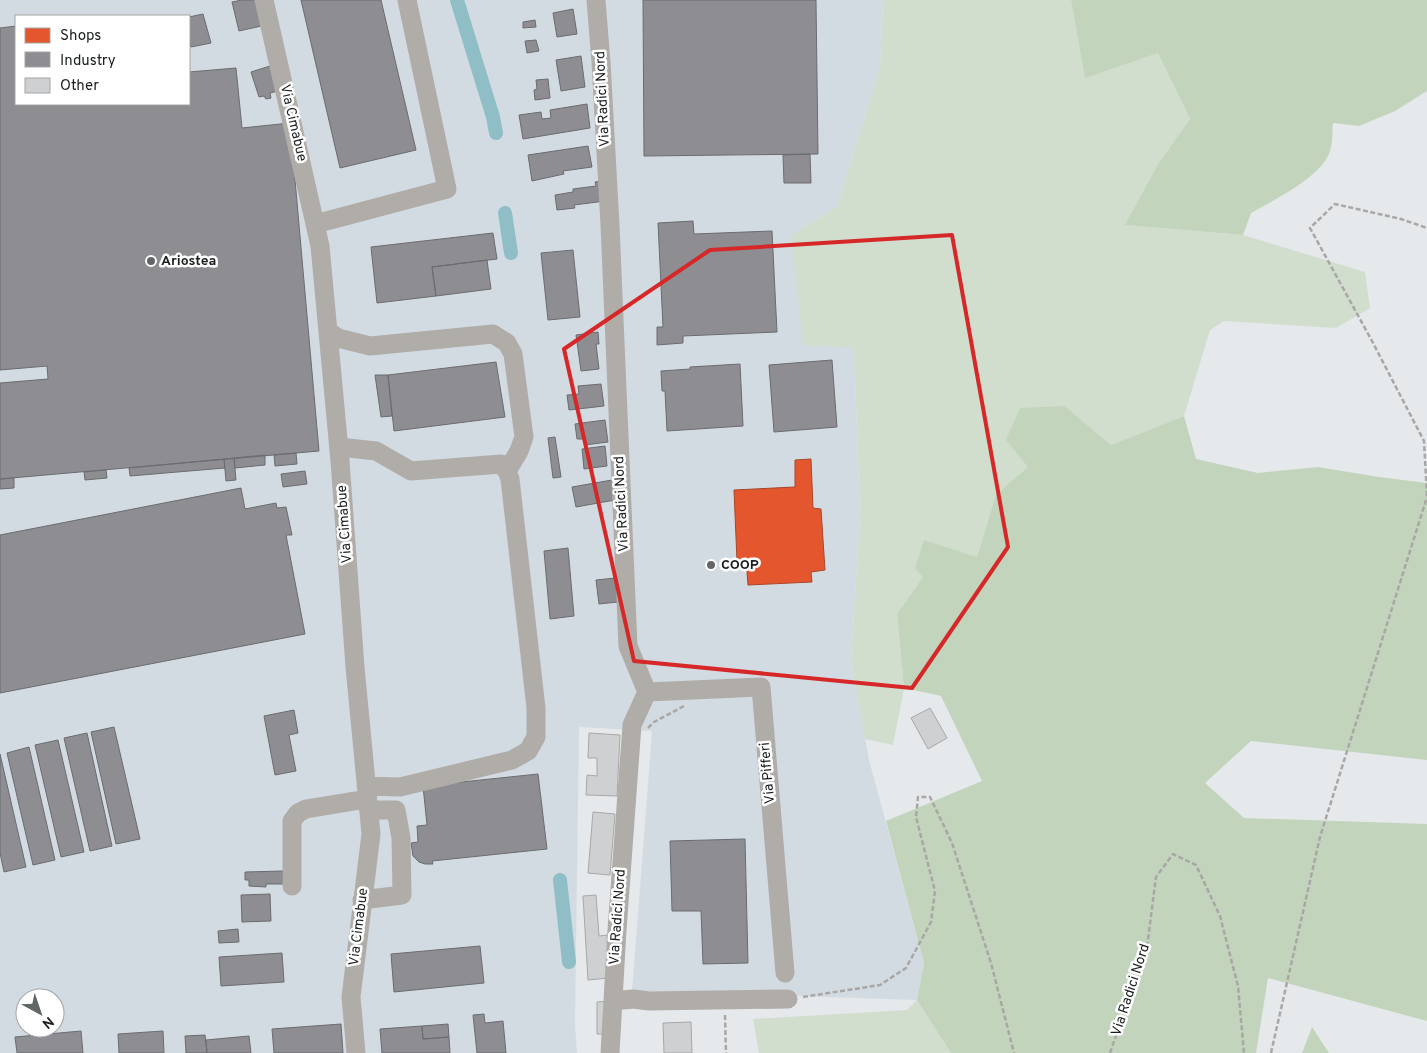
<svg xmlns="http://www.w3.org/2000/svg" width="1427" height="1053" font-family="Overpass,sans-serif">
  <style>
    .built { fill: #d3dbe2; fill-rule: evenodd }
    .green { fill: #d1ddcd }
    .forest { fill: #c3d4bc }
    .shops { fill: #e4572e; stroke: #a8462a }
    .industry { fill: #8d8d92; stroke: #6b6c70 }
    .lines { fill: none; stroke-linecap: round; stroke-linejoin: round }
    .canal { stroke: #90bec6; stroke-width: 14 }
    .building { fill: #ced0d2; stroke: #a6a8aa }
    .path { stroke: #a8a7a5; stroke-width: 2.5; stroke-dasharray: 5 2.5; stroke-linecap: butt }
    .minor { stroke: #b0ada9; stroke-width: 19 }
    .marked { fill: none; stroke: #d62828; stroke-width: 4; stroke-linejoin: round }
    .poi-dot { fill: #636667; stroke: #fff; stroke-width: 2 }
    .labels { text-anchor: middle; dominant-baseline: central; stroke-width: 5; stroke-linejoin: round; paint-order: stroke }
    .street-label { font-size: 14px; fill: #1c1f20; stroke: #fff }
    .poi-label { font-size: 14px; font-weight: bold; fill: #1c1f20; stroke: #fff; text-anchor: start }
  </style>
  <rect width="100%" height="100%" fill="#e6e9eb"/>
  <path class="built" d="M 0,0 L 883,0 L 880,68 L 837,207 L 791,235 L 854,348 L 860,514 L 851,661 L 869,760 L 924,963 L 917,1000 L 632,991 L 652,731 L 579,727 L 575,1025 L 577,1053 L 0,1053 ZM 16,16 L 189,16 L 189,104 L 16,104 ZM 25,998 L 55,998 L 55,1028 L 25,1028 Z"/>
  <path class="green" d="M 883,0 L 1071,0 L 1085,77 L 1158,53 L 1190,119 L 1158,164 L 1126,225 L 1243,235 L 1365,272 L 1370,308 L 1336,328 L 1224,321 L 1210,330 L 1184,416 L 1111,445 L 1065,406 L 1028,467 L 996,494 L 977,557 L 924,541 L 923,577 L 897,614 L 904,688 L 893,745 L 865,739 L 851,661 L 860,514 L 854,348 L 803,345 L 791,235 L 837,207 L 880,68 Z
    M 917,1000 L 951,1053 L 759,1053 L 753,1019 L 907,1010 Z"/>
  <path class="forest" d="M 1071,0 L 1427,0 L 1427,91 L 1395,111 L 1359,126 L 1333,123 C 1332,131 1333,143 1330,151 C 1322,177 1274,200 1251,213 L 1243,235 L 1125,225 L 1158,164 L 1190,119 L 1158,53 L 1085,78 Z
    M 1065,406 L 1111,445 L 1184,416 L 1196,459 L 1258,473 L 1318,467 L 1379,477 L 1427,483 L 1427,760 L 1251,741 L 1205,783 L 1244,818 L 1427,824 L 1427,1021 L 1268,978 L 1256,1053 L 951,1053 L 917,1000 L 924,963 L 886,821 L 982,781 L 941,696 L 904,688 L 897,614 L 923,577 L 915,568 L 924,540 L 977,557 L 996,494 L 1028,467 L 1006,440 L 1020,408 Z
    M 1312,1027 L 1329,1053 L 1302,1053 Z"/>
  <path class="shops" d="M 811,459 L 813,508 L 821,509 L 825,570 L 811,572 L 812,582 L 748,585 L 746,559 L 737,561 L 734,490 L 795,487 L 795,460 Z"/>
  <path class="industry" d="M 242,0 L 261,0 L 266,25 L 239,31 L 232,2 Z
    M 301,0 L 381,0 L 416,150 L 340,168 Z
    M 643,0 L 816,0 L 818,154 L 644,156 Z
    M 573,9 L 577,34 L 557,37 L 553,13 Z
    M 203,14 L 211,43 L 191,47 L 189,37 L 189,17 Z
    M 535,20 L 536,27 L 523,28 L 523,22 Z
    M 16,26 L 16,104 L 189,104 L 189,72 L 236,68 L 242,128 L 290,123 L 319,451 L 0,479 L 0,383 L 48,379 L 47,366 L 0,370 L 0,28 Z
    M 536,40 L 539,51 L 527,53 L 525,41 Z
    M 581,56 L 585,87 L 561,91 L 556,60 Z
    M 270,66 L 278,91 L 270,93 L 271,98 L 266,99 L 264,96 L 259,97 L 251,72 Z
    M 548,79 L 550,98 L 535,100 L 534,90 L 537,89 L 536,80 Z
    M 587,104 L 590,128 L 523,139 L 519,115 L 541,112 L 542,119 L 551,118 L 550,110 Z
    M 588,146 L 592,167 L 563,171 L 564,174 L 532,181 L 528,155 Z
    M 810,154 L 811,183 L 784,183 L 783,155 Z
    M 603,181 L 605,201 L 574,205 L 575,208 L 557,210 L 555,195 L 573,192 L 573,189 L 596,186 L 595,182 Z
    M 693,221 L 694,234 L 772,231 L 777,332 L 683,336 L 683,343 L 657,345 L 657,327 L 663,327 L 658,223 Z
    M 493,233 L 497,259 L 432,267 L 436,296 L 377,303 L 371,247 Z
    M 573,250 L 580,317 L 548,320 L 541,253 Z
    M 487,260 L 491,289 L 436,296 L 432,267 Z
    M 598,332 L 599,344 L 596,344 L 599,369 L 581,371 L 576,335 Z
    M 832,360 L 837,427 L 774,432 L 769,365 Z
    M 496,362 L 505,417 L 394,431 L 388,375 Z
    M 740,364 L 743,426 L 667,431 L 665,391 L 662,391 L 661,371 L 690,369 L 690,367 Z
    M 375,375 L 388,375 L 392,416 L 381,417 Z
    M 601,384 L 604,406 L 569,410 L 567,395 L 579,394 L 578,386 Z
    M 605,420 L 608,442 L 585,445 L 582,423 Z
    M 582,423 L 584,439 L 577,439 L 575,424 Z
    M 555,437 L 561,477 L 553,478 L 548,438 Z
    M 605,446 L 607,466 L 584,469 L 582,449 Z
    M 296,453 L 297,464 L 275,466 L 274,455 Z
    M 265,455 L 265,465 L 235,468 L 234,458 Z
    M 234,458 L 236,480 L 226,481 L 224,459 Z
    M 224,459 L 225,468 L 130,476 L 129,468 Z
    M 106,470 L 107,478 L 85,480 L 84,472 Z
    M 305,471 L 307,484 L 283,487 L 281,474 Z
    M 14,478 L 14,488 L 0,489 L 0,479 Z
    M 612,480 L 615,500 L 576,507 L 572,487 Z
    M 241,488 L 245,509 L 276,503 L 277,508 L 286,507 L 292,535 L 286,535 L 305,634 L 0,693 L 0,535 Z
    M 568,548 L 574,616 L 550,619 L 544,551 Z
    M 615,578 L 618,602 L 599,604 L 596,580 Z
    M 294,710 L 298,733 L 289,735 L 296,771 L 275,775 L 264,716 Z
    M 114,727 L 140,839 L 116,844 L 91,732 Z
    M 87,733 L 112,846 L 90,851 L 64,738 Z
    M 58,740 L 84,852 L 61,857 L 35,745 Z
    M 29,747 L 55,860 L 33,865 L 7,753 Z
    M 0,754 L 26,867 L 4,872 L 0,853 Z
    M 538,774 L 547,849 L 432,861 L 433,864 L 425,864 L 419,862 L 413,856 L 411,843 L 418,842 L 417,826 L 427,825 L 423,786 Z
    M 745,839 L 748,963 L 703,964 L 701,911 L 672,911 L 670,841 Z
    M 283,871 L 283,884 L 266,884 L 266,887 L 249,886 L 249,880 L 245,880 L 245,872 Z
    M 270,894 L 271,921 L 242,922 L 241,895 Z
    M 238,929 L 239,942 L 219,943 L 218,931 Z
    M 480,946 L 484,983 L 394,992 L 391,954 Z
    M 282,953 L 284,982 L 221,986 L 219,957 Z
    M 484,1014 L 485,1023 L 503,1021 L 506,1053 L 477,1053 L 473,1015 Z
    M 341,1024 L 343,1053 L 274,1053 L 272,1029 Z
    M 448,1024 L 449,1037 L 423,1039 L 422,1026 Z
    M 422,1026 L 423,1039 L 449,1037 L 450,1053 L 382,1053 L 380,1029 Z
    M 81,1031 L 83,1053 L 17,1053 L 15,1037 Z
    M 163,1031 L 164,1053 L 119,1053 L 118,1034 Z
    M 205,1035 L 207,1053 L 186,1053 L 185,1036 Z
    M 249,1036 L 251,1053 L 207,1053 L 206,1040 Z"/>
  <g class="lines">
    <path class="canal" d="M 457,0 L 493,117 L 496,133
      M 505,213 L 511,253
      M 560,880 L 569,962"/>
  </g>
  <path class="building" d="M 930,708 L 947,738 L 928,749 L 911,718 Z
    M 589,733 L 620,735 L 617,796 L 586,795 L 587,775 L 597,776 L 597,758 L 588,758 Z
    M 593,812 L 615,814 L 610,875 L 588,873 Z
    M 596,895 L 599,936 L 607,935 L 609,978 L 588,980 L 583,896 Z
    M 610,1001 L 610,1034 L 597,1034 L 597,1002 Z
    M 691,1022 L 692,1053 L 664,1053 L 663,1023 Z"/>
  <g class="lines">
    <path class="path" d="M 1427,496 L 1424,441 L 1372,341 L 1310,228 L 1335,204 L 1401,219 L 1427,228
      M 648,728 L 654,722 L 684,706
      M 803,997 L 880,985 L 906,968 L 931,922 L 935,891 L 916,817 L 918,797 L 930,797 L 952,843 L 991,963 L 1014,1053
      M 725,1015 L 726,1053
      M 1110,1053 L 1147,947 L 1156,877 L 1173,854 L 1196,865 L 1220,916 L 1238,986 L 1244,1053
      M 1271,1053 L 1320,837 L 1427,497"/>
    <path class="minor" d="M 264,0 L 320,246 L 340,461 L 355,667 L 371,834 L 351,997 L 356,1053
      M 596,0 L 601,62 L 610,225 L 628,646 L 647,692 L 632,725 L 617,930 L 610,1053
      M 315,224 L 447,189 L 407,0
      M 328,331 L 338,338 L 370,346 L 493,334 L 507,343 L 513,354 L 524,437 L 519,451 L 507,471
      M 339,447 L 376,451 L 411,471 L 501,464 L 507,471 L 510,479 L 536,708 L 536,737 L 528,751 L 512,760 L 400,787 L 366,786
      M 647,692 L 761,687 L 785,973
      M 292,886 L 292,821 L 298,813 L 306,809 L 367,799
      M 362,900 L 402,895 L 401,838 L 396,810 L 369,810
      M 613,1001 L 633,999 L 649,1001 L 788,999"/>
  </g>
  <path class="marked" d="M 952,235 L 1008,547 L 912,688 L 634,661 L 564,349 L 710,250 Z"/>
  <g class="poi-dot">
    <circle cx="151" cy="261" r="5"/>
    <circle cx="711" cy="565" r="5"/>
  </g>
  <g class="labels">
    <g class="street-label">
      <text transform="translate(603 99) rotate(-93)">Via Radici Nord</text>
      <text transform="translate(293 123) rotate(77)">Via Cimabue</text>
      <text transform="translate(622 504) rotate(-93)">Via Radici Nord</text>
      <text transform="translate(345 524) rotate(-94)">Via Cimabue</text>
      <text transform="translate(768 773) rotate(-95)">Via Pifferi</text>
      <text transform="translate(618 917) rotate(-86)">Via Radici Nord</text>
      <text transform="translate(359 927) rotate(-83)">Via Cimabue</text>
      <text transform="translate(1131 990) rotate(-72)">Via Radici Nord</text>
    </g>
    <g class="poi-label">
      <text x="161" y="261">Ariostea</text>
      <text x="721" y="565">COOP</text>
    </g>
  </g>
  <rect x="15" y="15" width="175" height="90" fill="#ffffff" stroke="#a4a5a6"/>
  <rect x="25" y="28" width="25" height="15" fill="#e4572e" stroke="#a4a5a6"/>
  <text x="60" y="40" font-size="15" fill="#1c1f20">Shops</text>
  <rect x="25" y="52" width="25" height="15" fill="#8d8d92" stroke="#a4a5a6"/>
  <text x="60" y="65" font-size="15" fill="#1c1f20">Industry</text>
  <rect x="25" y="78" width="25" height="15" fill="#ced0d2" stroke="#a4a5a6"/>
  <text x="60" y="90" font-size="15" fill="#1c1f20">Other</text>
  <g transform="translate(40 1013) rotate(140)"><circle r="24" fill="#ffffff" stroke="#a4a5a6"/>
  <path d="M0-4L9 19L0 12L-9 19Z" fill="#636667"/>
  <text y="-8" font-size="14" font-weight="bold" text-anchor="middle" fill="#1c1f20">N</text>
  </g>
</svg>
